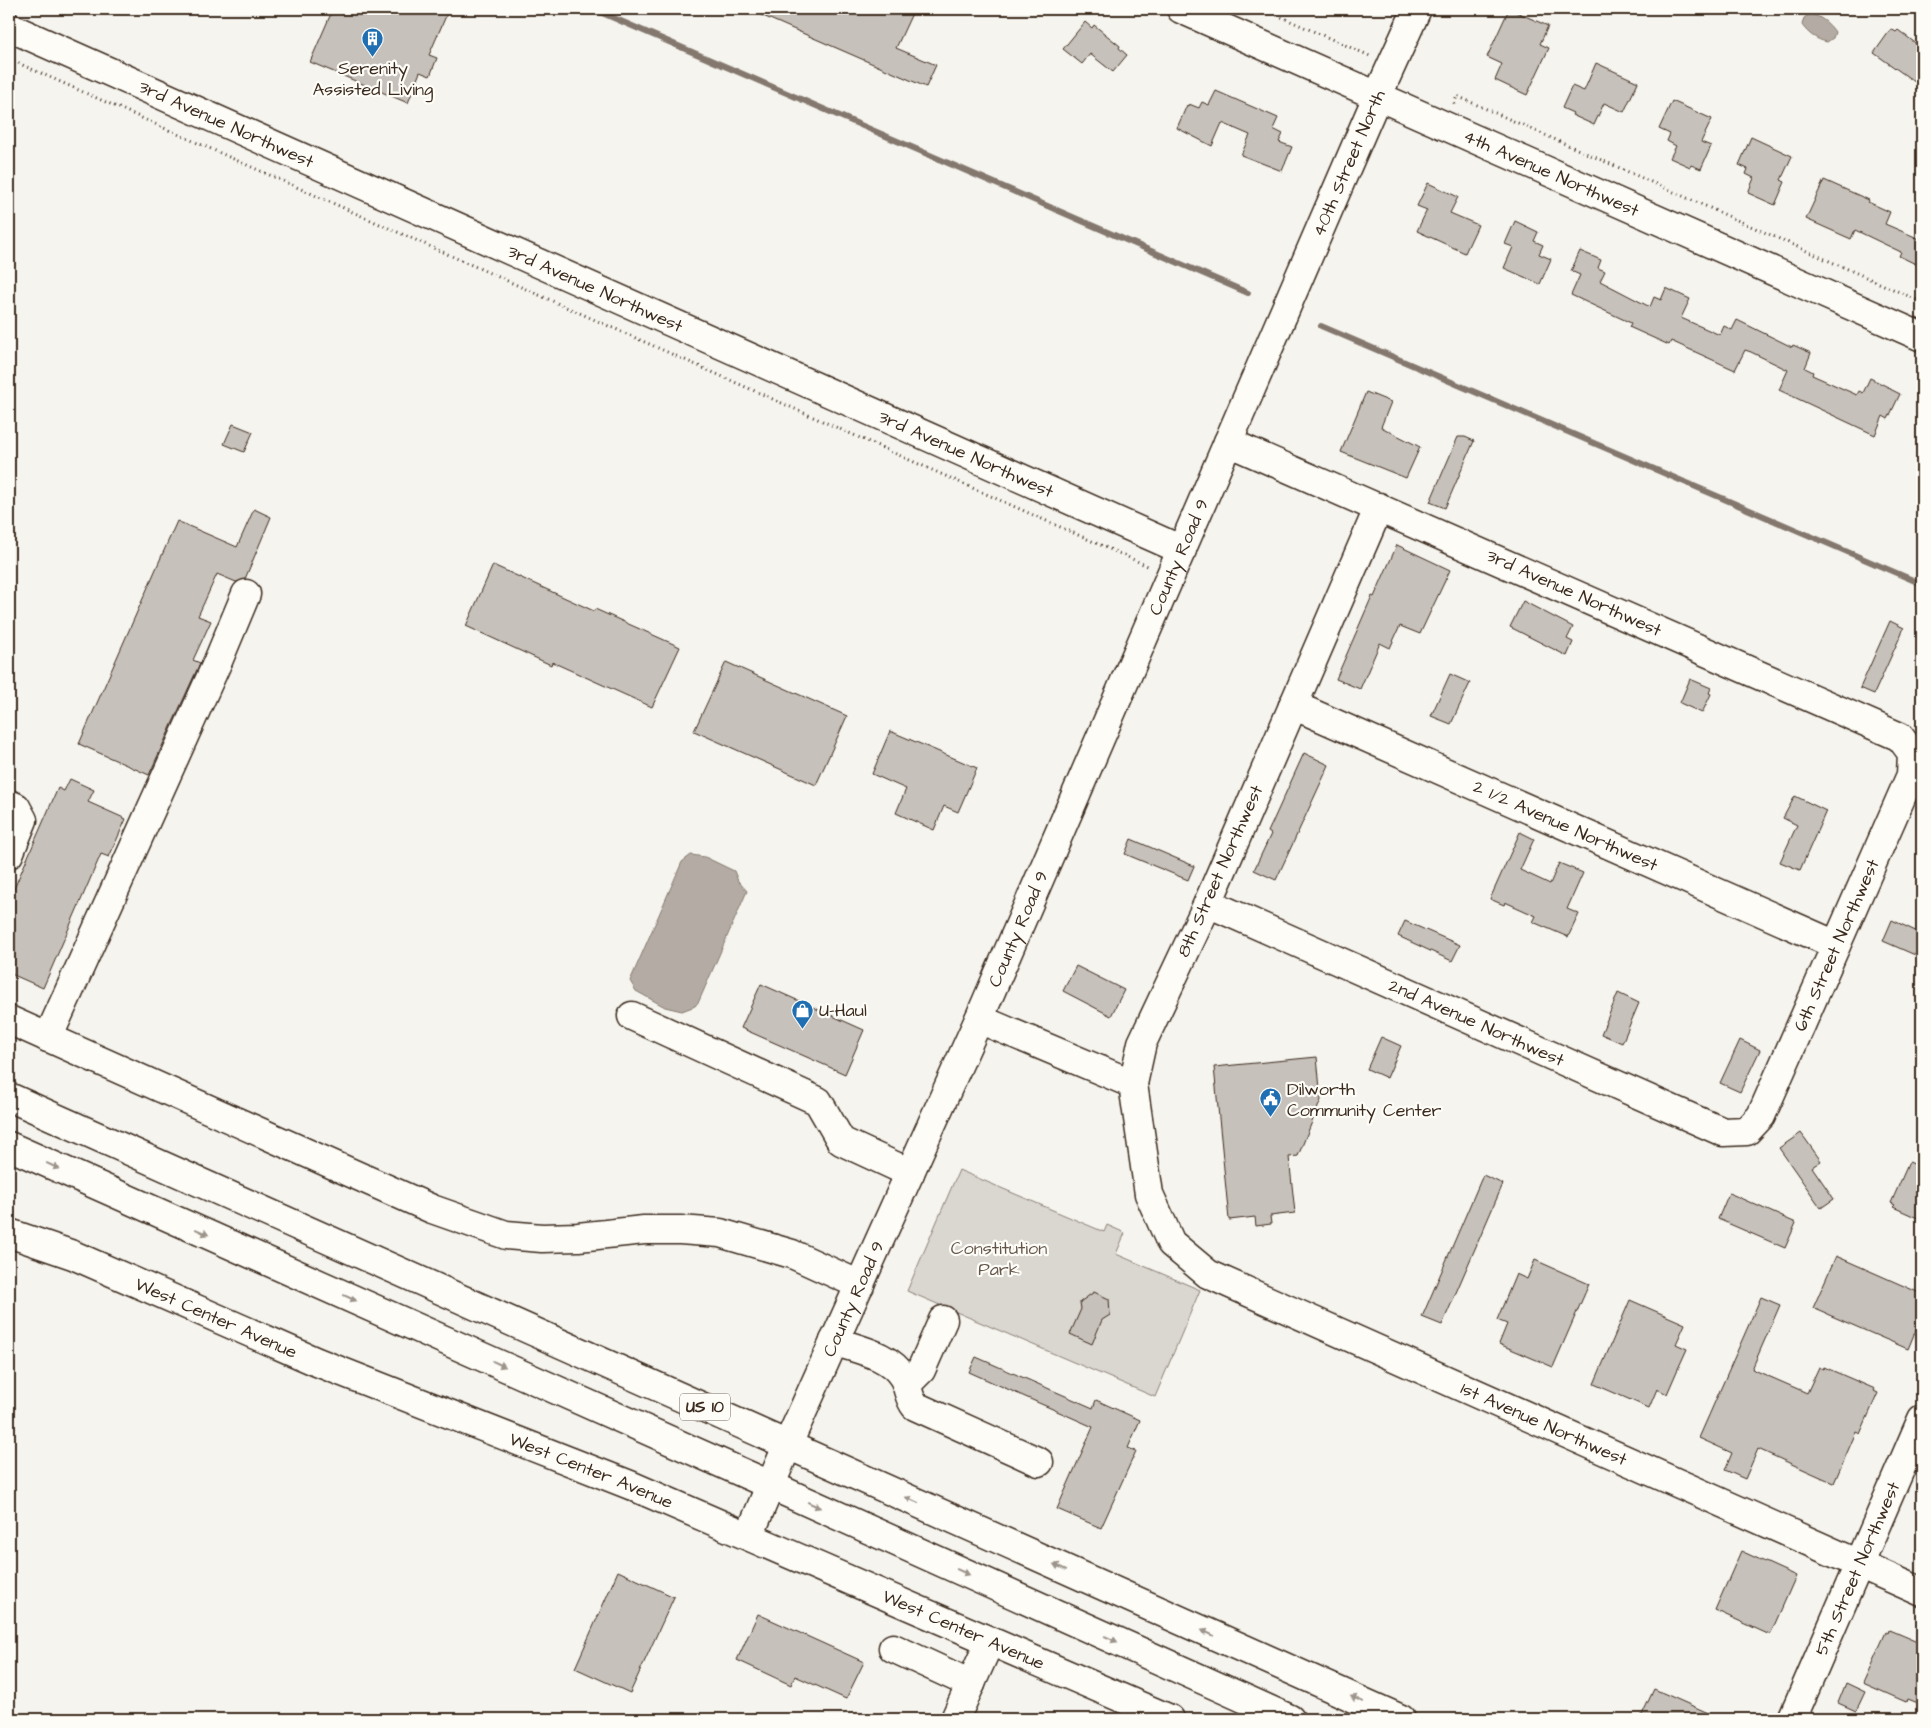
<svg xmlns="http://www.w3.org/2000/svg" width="1931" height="1728" font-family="'Architects Daughter',sans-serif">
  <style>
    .green { fill: #dad6d0; stroke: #8a8077 }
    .water { fill: #b4aca4; stroke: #84786e }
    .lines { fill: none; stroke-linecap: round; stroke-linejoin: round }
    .stream { stroke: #84786e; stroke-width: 6 }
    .building { fill: #c7c1bb; stroke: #3b2a1e }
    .minor-casing { stroke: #3b2a1e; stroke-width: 31 }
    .major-casing { stroke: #3b2a1e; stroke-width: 31 }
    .path { stroke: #3b2a1e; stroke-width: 3; stroke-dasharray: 1 4; stroke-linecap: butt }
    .minor { stroke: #fdfcf7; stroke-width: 28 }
    .major { stroke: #fdfcf7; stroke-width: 28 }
    .oneway { fill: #9c938a }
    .labels { text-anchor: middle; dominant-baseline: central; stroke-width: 4.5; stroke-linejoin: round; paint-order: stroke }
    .shield { fill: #fdfcf7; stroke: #75695f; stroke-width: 1 }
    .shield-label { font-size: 16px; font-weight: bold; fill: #3b2a1e }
    .poi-label { font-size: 18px; fill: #3b2a1e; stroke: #fdfcf7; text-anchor: start }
    .street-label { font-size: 18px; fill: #3b2a1e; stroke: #fdfcf7 }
    .park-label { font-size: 18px; fill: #63554a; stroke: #fdfcf7 }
  </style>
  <rect width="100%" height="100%" fill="#f5f4ee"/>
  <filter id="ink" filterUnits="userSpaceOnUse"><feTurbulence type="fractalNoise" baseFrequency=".02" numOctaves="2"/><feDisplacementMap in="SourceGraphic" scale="10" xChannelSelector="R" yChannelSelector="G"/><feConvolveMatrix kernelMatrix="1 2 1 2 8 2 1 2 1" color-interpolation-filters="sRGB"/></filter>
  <g filter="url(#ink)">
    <path class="green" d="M 959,1170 L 1104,1232 L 1107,1225 L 1125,1233 L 1116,1254 L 1200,1290 L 1155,1397 L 907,1291 Z"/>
    <path class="water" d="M 1810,14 C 1820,16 1829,23 1835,32 L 1833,38 L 1827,42 C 1817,40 1808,34 1802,25 L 1804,18 Z
      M 691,855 L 705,857 L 734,871 L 738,881 L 747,891 L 699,1001 L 695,1006 L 682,1011 L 665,1007 L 636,991 L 630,981 L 682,862 Z"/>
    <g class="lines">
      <path class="stream" d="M 593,9 L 1248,293
        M 1321,326 L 1922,584"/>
    </g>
    <path class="building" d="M 333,9 L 449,9 L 429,55 L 437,58 L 430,76 L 420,72 L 408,103 L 310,62 Z
      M 747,9 L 914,9 L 896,48 L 936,65 L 926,87 Z
      M 1509,9 L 1548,26 L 1540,44 L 1549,48 L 1527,95 L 1495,80 L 1502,64 L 1487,57 Z
      M 1085,22 L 1092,28 L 1094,25 L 1120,46 L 1119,48 L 1127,55 L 1113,72 L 1090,54 L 1082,64 L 1063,49 Z
      M 1891,29 L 1896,32 L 1898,30 L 1922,48 L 1922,87 L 1874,53 Z
      M 1596,63 L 1638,82 L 1624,112 L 1604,103 L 1594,125 L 1572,115 L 1573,113 L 1562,108 L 1572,86 L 1584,91 Z
      M 1216,91 L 1278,118 L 1273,129 L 1283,134 L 1279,142 L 1292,147 L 1282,171 L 1241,155 L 1250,135 L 1222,123 L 1212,146 L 1177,128 L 1187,105 L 1188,106 L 1189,104 L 1199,108 L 1202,102 L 1209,105 Z
      M 1672,101 L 1712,119 L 1701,142 L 1711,146 L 1701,169 L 1691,165 L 1690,167 L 1670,158 L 1676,146 L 1667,141 L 1670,134 L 1659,129 Z
      M 1751,137 L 1792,156 L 1781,180 L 1785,182 L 1775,205 L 1748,193 L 1754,178 L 1746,174 L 1748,169 L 1739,165 Z
      M 1824,180 L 1869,200 L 1868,202 L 1890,212 L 1885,224 L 1922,240 L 1922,267 L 1899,256 L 1901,252 L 1855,230 L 1851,239 L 1806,219 Z
      M 1428,183 L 1458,197 L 1450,213 L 1478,225 L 1465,253 L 1417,231 L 1427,210 L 1417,206 Z
      M 1515,221 L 1538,232 L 1534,241 L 1543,245 L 1539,254 L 1551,259 L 1540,284 L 1504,268 L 1513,247 L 1505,244 Z
      M 1580,251 L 1601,260 L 1598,268 L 1605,271 L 1600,281 L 1650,307 L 1654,297 L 1661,300 L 1666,288 L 1690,299 L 1681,318 L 1720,335 L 1724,326 L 1732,330 L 1737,320 L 1792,347 L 1793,345 L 1811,353 L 1805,368 L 1813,372 L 1812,375 L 1857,395 L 1859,391 L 1863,393 L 1870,378 L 1890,388 L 1890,389 L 1900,394 L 1888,419 L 1883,416 L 1875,435 L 1779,390 L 1788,370 L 1751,352 L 1745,350 L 1735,370 L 1671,341 L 1669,345 L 1629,327 L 1631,323 L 1571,295 L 1580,275 L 1571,271 Z
      M 1366,392 L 1391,402 L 1381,427 L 1420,447 L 1406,478 L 1341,452 Z
      M 233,424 L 253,432 L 244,452 L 224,444 Z
      M 1458,437 L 1465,437 L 1474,441 L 1445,508 L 1430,502 Z
      M 254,509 L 271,517 L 245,579 L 236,582 L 217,574 L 198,616 L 211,621 L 193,660 L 200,663 L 149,775 L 79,744 L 177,521 L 237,547 Z
      M 1397,545 L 1450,570 L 1420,634 L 1400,626 L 1390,648 L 1380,643 L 1360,689 L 1336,679 L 1372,596 L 1374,597 Z
      M 493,565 L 594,611 L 595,609 L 680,647 L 652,707 L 552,662 L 551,665 L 466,626 Z
      M 1523,601 L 1573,627 L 1567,639 L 1573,642 L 1567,656 L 1510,627 Z
      M 1890,621 L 1904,628 L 1874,694 L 1860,688 Z
      M 726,662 L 847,716 L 816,785 L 694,731 Z
      M 1450,674 L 1470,683 L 1451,724 L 1431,716 Z
      M 1690,679 L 1711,688 L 1709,693 L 1711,694 L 1702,713 L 1680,703 Z
      M 890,731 L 977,768 L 958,812 L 944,806 L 934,830 L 896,813 L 906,789 L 872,774 Z
      M 1304,753 L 1329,765 L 1276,880 L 1254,870 L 1271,834 L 1268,832 Z
      M 70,779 L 94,790 L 88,802 L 126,819 L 109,857 L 101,854 L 43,988 L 9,973 L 9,900 L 58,788 L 64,791 Z
      M 1795,796 L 1826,811 L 1800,870 L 1780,862 L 1797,825 L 1783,818 Z
      M 1520,832 L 1534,839 L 1520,870 L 1550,884 L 1559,863 L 1583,873 L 1567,909 L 1579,914 L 1568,937 L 1533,922 L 1536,916 L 1505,902 L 1504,905 L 1490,899 Z
      M 1131,839 L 1194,866 L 1188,880 L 1125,854 Z
      M 1892,920 L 1922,934 L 1922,958 L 1883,941 Z
      M 1405,921 L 1460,945 L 1452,961 L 1398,936 Z
      M 1076,966 L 1124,990 L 1111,1016 L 1063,991 Z
      M 761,984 L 864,1030 L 845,1074 L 741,1028 Z
      M 1618,993 L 1639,1003 L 1622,1043 L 1601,1034 Z
      M 1381,1037 L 1401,1046 L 1387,1078 L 1367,1069 Z
      M 1740,1040 L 1760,1050 L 1740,1092 L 1720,1083 Z
      M 1317,1057 L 1321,1100 L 1298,1156 L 1289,1157 L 1295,1213 L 1270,1216 L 1271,1224 L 1256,1226 L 1255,1217 L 1229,1220 L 1214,1067 Z
      M 1801,1133 L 1821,1161 L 1812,1167 L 1834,1199 L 1821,1208 L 1779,1148 Z
      M 1909,1162 L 1922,1167 L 1922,1220 L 1893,1207 L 1895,1205 L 1891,1203 Z
      M 1483,1175 L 1503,1184 L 1442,1325 L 1422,1317 Z
      M 1729,1193 L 1796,1223 L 1785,1248 L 1718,1219 Z
      M 1836,1256 L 1922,1294 L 1922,1315 L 1908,1349 L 1813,1308 Z
      M 1535,1260 L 1589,1284 L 1553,1367 L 1499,1344 L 1507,1324 L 1497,1320 L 1516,1274 L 1527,1279 Z
      M 1094,1292 L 1109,1299 L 1110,1315 L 1102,1320 L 1092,1344 L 1070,1334 L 1081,1309 L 1080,1302 Z
      M 1761,1297 L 1780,1305 L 1752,1369 L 1807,1393 L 1819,1367 L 1823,1369 L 1824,1367 L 1875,1389 L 1874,1391 L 1878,1393 L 1860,1434 L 1856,1432 L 1834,1483 L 1758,1449 L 1745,1479 L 1725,1470 L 1732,1453 L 1699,1438 Z
      M 1630,1300 L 1685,1324 L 1676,1344 L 1687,1349 L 1677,1371 L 1667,1394 L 1657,1389 L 1649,1408 L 1594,1384 Z
      M 976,1357 L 1093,1408 L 1096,1400 L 1140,1420 L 1128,1448 L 1136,1451 L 1101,1528 L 1057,1509 L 1093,1427 L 969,1372 Z
      M 1741,1551 L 1796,1576 L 1770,1635 L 1715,1610 Z
      M 618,1571 L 674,1597 L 630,1693 L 575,1668 Z
      M 758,1614 L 864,1662 L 846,1699 L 795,1676 L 791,1685 L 737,1660 Z
      M 1889,1630 L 1922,1644 L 1922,1705 L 1907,1699 L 1906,1702 L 1863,1683 L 1886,1632 L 1888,1633 Z
      M 1846,1683 L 1865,1692 L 1856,1711 L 1838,1703 Z
      M 1654,1689 L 1722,1719 L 1640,1719 Z"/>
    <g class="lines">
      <defs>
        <g id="minor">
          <path id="s1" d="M 1181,9 L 1922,337"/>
          <path id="s2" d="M 9,27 L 1182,550"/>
          <path id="s3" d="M 1379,507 L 1208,903 L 1142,1043 L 1133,1084 L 1149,1194 L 1171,1243 L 1208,1274 L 1922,1592"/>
          <path id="s4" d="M 1293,705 L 1836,945"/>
          <path d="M 9,804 L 16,807 L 23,820 L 9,854"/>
          <path id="s5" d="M 1208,903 L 1723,1132 L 1747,1131 L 1761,1116 L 1911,775 L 1912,753 L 1900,737 L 1228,442"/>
          <path d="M 632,1016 L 818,1101 L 841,1141 L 910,1173"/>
          <path d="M 979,1019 L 1133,1084"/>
          <path d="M 9,1020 L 432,1209 L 506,1235 L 542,1238 L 578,1237 L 644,1230 L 680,1230 L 720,1233 L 792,1254 L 860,1285"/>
          <path d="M 48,1038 L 218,661 L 246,594"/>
          <path id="s6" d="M 9,1233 L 73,1255 L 317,1362 L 630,1485 L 1170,1719"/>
          <path d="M 834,1341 C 858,1350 889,1354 903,1377 C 909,1387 908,1398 915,1406 L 1039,1462"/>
          <path d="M 907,1384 L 921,1370 L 943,1320"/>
          <path id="s7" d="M 749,1536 L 788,1444 L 979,1019 L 1377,97 L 1417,9"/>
          <path d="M 893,1648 L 971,1684"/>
          <path d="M 955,1719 L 990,1641"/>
          <path id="s8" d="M 1792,1719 L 1922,1419"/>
        </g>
        <path id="major" d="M 9,1097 L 1401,1719
          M 9,1146 L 770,1485 L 1290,1719"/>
      </defs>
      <use href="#minor" class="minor-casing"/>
      <use href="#major" class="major-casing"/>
      <path class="path" d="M 1263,9 L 1370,56
        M 9,59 L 1150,567
        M 1454,104 L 1457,96 L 1922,302"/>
      <use href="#minor" class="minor"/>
      <use href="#major" class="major"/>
    </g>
    <defs><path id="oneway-solid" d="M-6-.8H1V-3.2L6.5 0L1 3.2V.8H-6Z" transform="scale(1.25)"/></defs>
    <g class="oneway">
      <use href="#oneway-solid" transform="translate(53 1166) rotate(24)"/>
      <use href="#oneway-solid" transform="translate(202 1232) rotate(24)"/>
      <use href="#oneway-solid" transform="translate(350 1298) rotate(24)"/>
      <use href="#oneway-solid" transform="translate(499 1364) rotate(24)"/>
      <use href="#oneway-solid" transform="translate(912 1500) rotate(-156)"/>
      <use href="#oneway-solid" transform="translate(814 1505) rotate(24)"/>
      <use href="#oneway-solid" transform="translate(1060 1567) rotate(-156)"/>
      <use href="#oneway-solid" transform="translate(963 1572) rotate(24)"/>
      <use href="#oneway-solid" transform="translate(1208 1633) rotate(-156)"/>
      <use href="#oneway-solid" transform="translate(1111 1639) rotate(24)"/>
      <use href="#oneway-solid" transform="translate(1357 1699) rotate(-156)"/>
    </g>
  </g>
  <defs>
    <symbol id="building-pin" viewBox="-11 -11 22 30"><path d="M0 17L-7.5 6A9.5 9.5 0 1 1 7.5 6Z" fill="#1f6fb2" stroke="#fdfcf7"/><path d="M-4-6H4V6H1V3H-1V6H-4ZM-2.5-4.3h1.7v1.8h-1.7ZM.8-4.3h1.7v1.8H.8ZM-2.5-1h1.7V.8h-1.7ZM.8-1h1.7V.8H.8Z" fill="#fff"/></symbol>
    <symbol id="shop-pin" viewBox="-11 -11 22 30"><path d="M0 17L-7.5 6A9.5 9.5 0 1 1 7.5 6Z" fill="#1f6fb2" stroke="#fdfcf7"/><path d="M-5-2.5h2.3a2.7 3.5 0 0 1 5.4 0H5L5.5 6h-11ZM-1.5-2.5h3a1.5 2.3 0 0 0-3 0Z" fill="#fff"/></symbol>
    <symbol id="civic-pin" viewBox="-11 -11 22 30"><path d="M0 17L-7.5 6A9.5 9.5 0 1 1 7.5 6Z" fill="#1f6fb2" stroke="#fdfcf7"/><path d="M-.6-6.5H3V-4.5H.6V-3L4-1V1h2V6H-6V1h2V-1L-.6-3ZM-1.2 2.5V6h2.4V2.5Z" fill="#fff"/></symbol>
  </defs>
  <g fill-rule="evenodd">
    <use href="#building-pin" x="360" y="26" width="25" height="34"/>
    <use href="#shop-pin" x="790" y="998" width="25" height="34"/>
    <use href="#civic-pin" x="1258" y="1086" width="25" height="34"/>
  </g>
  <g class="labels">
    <rect class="shield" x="680" y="1393.5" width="50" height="27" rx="4"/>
    <g class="shield-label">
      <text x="705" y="1407">US 10</text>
    </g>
    <g class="poi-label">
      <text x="373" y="68" text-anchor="middle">Serenity<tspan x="373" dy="21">Assisted Living</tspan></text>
      <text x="819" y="1010">U-Haul</text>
      <text x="1287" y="1089">Dilworth<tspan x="1287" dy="21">Community Center</tspan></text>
    </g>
    <g class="street-label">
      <text stroke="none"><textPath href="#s2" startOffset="238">3rd Avenue Northwest</textPath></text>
      <text stroke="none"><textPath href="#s7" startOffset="1498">40th Street North</textPath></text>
      <text stroke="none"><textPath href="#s1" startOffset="405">4th Avenue Northwest</textPath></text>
      <text stroke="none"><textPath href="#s2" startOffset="642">3rd Avenue Northwest</textPath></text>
      <text stroke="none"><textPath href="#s2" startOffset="1048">3rd Avenue Northwest</textPath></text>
      <text stroke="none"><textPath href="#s7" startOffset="1069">County Road 9</textPath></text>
      <text transform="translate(1574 593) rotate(24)">3rd Avenue Northwest</text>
      <text stroke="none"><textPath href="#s4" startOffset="298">2 1/2 Avenue Northwest</textPath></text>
      <text transform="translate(1220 871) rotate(-66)">8th Street Northwest</text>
      <text stroke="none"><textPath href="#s7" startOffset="664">County Road 9</textPath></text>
      <text stroke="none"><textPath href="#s5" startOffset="795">6th Street Northwest</textPath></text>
      <text stroke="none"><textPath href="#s5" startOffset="294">2nd Avenue Northwest</textPath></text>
      <text stroke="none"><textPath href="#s7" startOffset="259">County Road 9</textPath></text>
      <text stroke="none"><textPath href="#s6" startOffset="224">West Center Avenue</textPath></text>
      <text stroke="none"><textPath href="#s3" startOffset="1209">1st Avenue Northwest</textPath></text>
      <text stroke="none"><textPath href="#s6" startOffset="629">West Center Avenue</textPath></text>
      <text stroke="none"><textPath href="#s8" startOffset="164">5th Street Northwest</textPath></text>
      <text stroke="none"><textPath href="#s6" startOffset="1034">West Center Avenue</textPath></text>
    </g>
    <g class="park-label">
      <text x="999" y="1248">Constitution<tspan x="999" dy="21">Park</tspan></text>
    </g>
  </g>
  <rect width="1931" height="1728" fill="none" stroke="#fdfcf7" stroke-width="30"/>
  <rect x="15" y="15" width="1901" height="1698" fill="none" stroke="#3b2a1e" stroke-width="2" filter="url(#ink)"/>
</svg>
